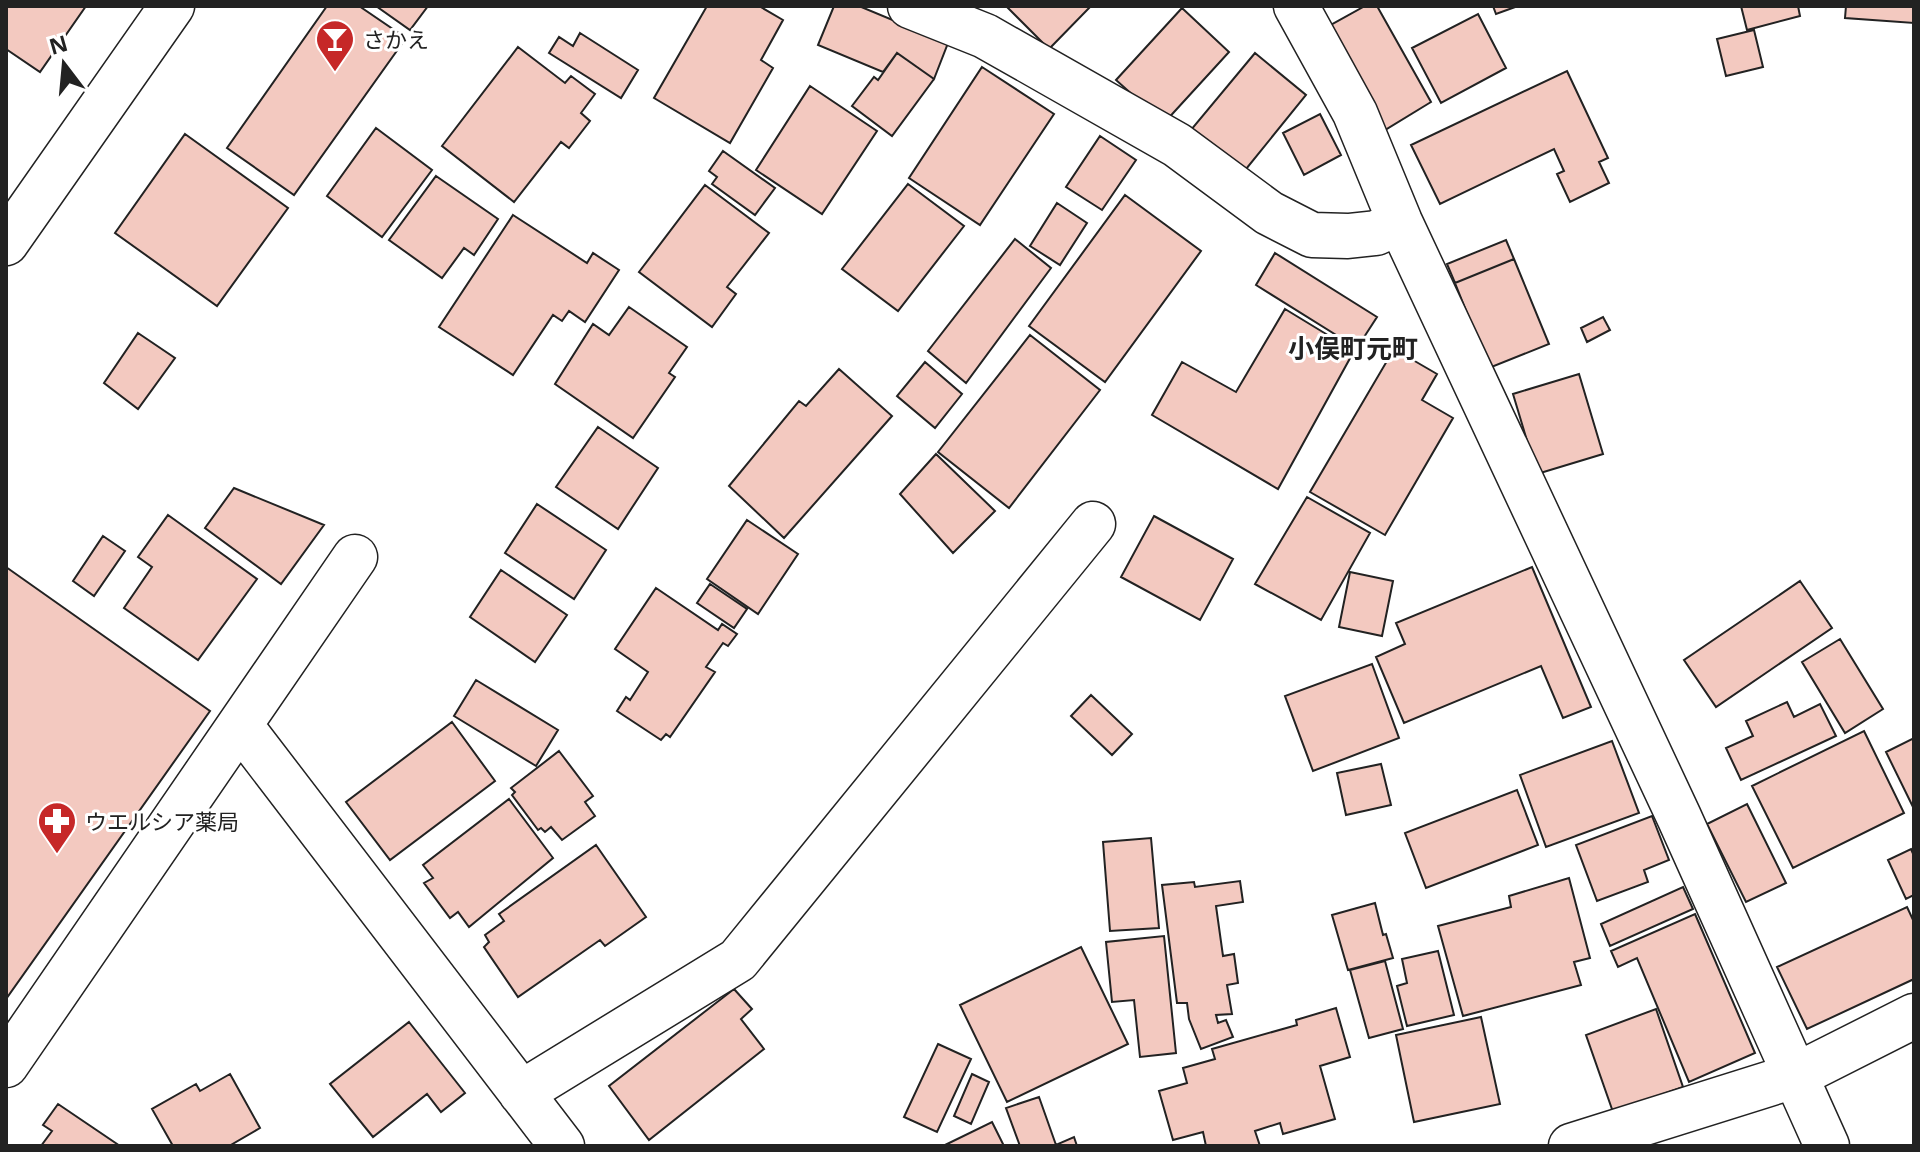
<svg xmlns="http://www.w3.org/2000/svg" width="1920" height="1152" font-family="'Open Sans','Noto Sans JP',sans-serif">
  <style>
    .building { fill: #f3c9c0; stroke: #222; stroke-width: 2 }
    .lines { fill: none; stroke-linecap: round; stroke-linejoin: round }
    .minor-casing { stroke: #222; stroke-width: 47 }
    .major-casing { stroke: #222; stroke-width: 47 }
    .minor { stroke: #fff; stroke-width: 44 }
    .major { stroke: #fff; stroke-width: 44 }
    .labels { text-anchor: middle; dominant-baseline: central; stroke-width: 6; stroke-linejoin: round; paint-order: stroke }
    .poi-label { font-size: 22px; fill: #222; stroke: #fff; text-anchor: start }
    .quarter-label { font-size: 26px; font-weight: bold; fill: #222; stroke: #fff }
  </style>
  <rect width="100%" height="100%" fill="#fff"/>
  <path class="building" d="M 6,6 L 86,6 L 40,72 L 6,49 Z
    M 327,6 L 359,6 L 406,38 L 294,195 L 227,148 Z
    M 376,6 L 428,6 L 410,30 Z
    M 707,6 L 759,6 L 783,20 L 761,60 L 773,68 L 730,143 L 654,98 Z
    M 834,6 L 859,6 L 948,43 L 934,79 L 897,53 L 883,72 L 818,45 Z
    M 1006,6 L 1091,6 L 1049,49 Z
    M 1365,6 L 1377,6 L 1431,102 L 1385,130 L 1329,26 Z
    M 1493,6 L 1518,6 L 1496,14 Z
    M 1741,6 L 1798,6 L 1800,16 L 1747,30 Z
    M 1846,6 L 1914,6 L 1914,23 L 1845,18 Z
    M 1182,8 L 1229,52 L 1164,123 L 1116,80 Z
    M 1478,14 L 1506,68 L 1441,103 L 1412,48 Z
    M 1754,30 L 1763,67 L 1726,76 L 1717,39 Z
    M 580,33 L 638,70 L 621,98 L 549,53 L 559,37 L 573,46 Z
    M 518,47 L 565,83 L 571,76 L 595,94 L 581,113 L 590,121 L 569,148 L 561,142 L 514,202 L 442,146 Z
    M 897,53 L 934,79 L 892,136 L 852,106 L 874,77 L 878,80 Z
    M 1255,53 L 1306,95 L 1242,174 L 1190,131 Z
    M 982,67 L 1054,114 L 980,225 L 909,178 Z
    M 1567,71 L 1608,158 L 1599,162 L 1609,183 L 1570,202 L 1557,174 L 1564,171 L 1554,149 L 1440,204 L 1411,145 Z
    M 810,86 L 877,131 L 822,214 L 756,170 Z
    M 1320,114 L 1341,155 L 1304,175 L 1283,133 Z
    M 376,128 L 432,170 L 382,237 L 327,196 Z
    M 185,134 L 288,208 L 217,306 L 115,233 Z
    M 1100,136 L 1136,160 L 1102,210 L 1066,187 Z
    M 723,151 L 775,188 L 755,215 L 712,184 L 717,177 L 709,171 Z
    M 436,176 L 498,219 L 474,255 L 464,248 L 442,278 L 389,240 Z
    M 908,184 L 964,226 L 898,311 L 842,269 Z
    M 705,185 L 769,233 L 727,287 L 736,294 L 712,327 L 639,272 Z
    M 1125,195 L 1201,251 L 1105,382 L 1029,326 Z
    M 1057,203 L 1087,223 L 1060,265 L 1030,246 Z
    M 513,215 L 587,263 L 593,253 L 619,270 L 585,322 L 569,311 L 562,321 L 553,315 L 513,375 L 439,327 Z
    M 1015,239 L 1051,268 L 966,383 L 928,351 Z
    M 1506,240 L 1514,259 L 1455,283 L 1447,264 Z
    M 1275,253 L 1377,317 L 1357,348 L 1256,285 Z
    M 1514,259 L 1549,344 L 1489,368 L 1455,283 Z
    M 629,307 L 687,347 L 669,373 L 675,377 L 633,438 L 555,384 L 593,324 L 609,335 Z
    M 1285,309 L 1354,351 L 1278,489 L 1152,415 L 1182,362 L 1236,392 Z
    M 1603,317 L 1610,330 L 1587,342 L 1581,328 Z
    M 138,333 L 175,358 L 138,409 L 104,383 Z
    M 1030,335 L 1100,390 L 1009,508 L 938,452 Z
    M 1394,349 L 1437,374 L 1422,400 L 1453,418 L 1385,535 L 1310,492 Z
    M 925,362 L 962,394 L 935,428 L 897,396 Z
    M 839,369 L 892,416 L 784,538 L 729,486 L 799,401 L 806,406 Z
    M 1579,374 L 1603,454 L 1537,474 L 1513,394 Z
    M 598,427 L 658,468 L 618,529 L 556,487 Z
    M 936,454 L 995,511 L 953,553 L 900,494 Z
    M 234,488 L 324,525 L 281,584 L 205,528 Z
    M 1307,497 L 1370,533 L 1321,620 L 1255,584 Z
    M 537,504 L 606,550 L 574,599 L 505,553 Z
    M 168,515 L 257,579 L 198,660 L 124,608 L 152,567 L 138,557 Z
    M 1154,516 L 1233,559 L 1200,620 L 1121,577 Z
    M 747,520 L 798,554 L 758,614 L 707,579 Z
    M 103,536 L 125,551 L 94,596 L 73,581 Z
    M 6,567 L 210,711 L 6,999 Z
    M 1532,567 L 1591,707 L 1563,718 L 1541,666 L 1404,723 L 1376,657 L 1405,644 L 1396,623 Z
    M 501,570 L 567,615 L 535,662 L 470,617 Z
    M 1350,572 L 1393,581 L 1382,636 L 1339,627 Z
    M 1800,581 L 1832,628 L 1716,707 L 1684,660 Z
    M 710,584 L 747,609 L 734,628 L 697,603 Z
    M 656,588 L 718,630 L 722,624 L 737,634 L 728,646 L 723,643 L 706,667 L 715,672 L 670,737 L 666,734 L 661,740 L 617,711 L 626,697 L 630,700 L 648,672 L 615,649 Z
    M 1840,639 L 1883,709 L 1845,733 L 1802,662 Z
    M 1372,664 L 1399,738 L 1313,771 L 1285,696 Z
    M 476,680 L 558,730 L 536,766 L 454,716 Z
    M 1091,695 L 1132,734 L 1112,755 L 1071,716 Z
    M 1787,702 L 1794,717 L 1820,704 L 1836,736 L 1741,780 L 1726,748 L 1753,736 L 1746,721 Z
    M 452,722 L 495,781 L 390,860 L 346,802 Z
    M 1864,731 L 1904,813 L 1793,868 L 1752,786 Z
    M 1914,738 L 1914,809 L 1886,752 Z
    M 1612,741 L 1639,813 L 1546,847 L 1520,775 Z
    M 559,751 L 593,796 L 585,802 L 595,816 L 562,840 L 551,827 L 545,832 L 541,828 L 538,830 L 512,795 L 515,792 L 511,788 Z
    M 1381,764 L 1391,805 L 1346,815 L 1337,773 Z
    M 1517,790 L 1538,845 L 1426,888 L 1405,833 Z
    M 509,799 L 553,858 L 469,927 L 458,912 L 450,918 L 424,883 L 433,878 L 423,865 Z
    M 1747,804 L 1786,883 L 1746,902 L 1707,824 Z
    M 1652,816 L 1669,860 L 1644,870 L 1648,882 L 1597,901 L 1576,845 Z
    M 1151,838 L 1159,928 L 1110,931 L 1103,842 Z
    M 596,845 L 646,917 L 605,946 L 600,940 L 518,997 L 484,947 L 489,942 L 485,935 L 504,921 L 499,914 Z
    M 1911,849 L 1914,856 L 1914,895 L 1906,899 L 1888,860 Z
    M 1569,878 L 1590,958 L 1574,962 L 1581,985 L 1463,1016 L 1438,926 L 1511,907 L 1509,896 Z
    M 1240,881 L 1243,902 L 1216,906 L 1223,956 L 1234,954 L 1238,983 L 1227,985 L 1232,1014 L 1216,1015 L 1218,1023 L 1226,1020 L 1233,1037 L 1201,1049 L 1189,1019 L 1187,1003 L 1177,1003 L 1162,885 L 1194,882 L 1195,887 Z
    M 1683,887 L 1693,909 L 1610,946 L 1601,924 Z
    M 1375,903 L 1383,935 L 1386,934 L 1393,958 L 1348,970 L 1332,915 Z
    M 1907,907 L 1914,922 L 1914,979 L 1807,1029 L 1777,967 Z
    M 1695,914 L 1755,1053 L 1689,1082 L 1637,958 L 1618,967 L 1611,951 Z
    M 1164,936 L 1176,1053 L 1140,1057 L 1134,1000 L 1112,1002 L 1106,942 Z
    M 1081,947 L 1128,1044 L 1007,1102 L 960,1005 Z
    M 1438,951 L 1454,1015 L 1407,1026 L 1397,986 L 1407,983 L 1402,959 Z
    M 1385,961 L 1403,1029 L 1369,1038 L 1350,970 Z
    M 734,989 L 752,1009 L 741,1019 L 764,1049 L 649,1140 L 609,1086 Z
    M 1336,1008 L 1350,1057 L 1320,1066 L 1335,1119 L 1283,1134 L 1280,1123 L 1255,1131 L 1260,1146 L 1206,1146 L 1203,1132 L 1173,1140 L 1159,1091 L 1187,1083 L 1183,1068 L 1215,1059 L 1212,1049 L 1297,1025 L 1296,1020 Z
    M 1656,1009 L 1683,1087 L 1613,1112 L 1586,1035 Z
    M 1481,1017 L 1500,1104 L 1414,1122 L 1396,1035 Z
    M 409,1022 L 465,1093 L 441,1112 L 427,1094 L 373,1137 L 330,1084 Z
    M 938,1044 L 971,1059 L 937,1132 L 904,1117 Z
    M 230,1074 L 260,1128 L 229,1146 L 173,1146 L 152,1109 L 196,1084 L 200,1091 Z
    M 972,1074 L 989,1082 L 971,1124 L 954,1116 Z
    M 1039,1097 L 1056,1145 L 1074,1137 L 1077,1146 L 1020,1146 L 1006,1108 Z
    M 58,1104 L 120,1146 L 41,1146 L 52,1131 L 43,1125 Z
    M 992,1122 L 1004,1146 L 943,1146 Z"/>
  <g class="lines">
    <defs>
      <path id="minor" d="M 910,6 L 985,36 L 1177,145 L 1269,213 L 1312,235 L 1348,236 L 1376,233 L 1400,222
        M 1296,6 L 1355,113 L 1400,222 L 1679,817 L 1827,1146
        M 240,725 L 562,1146
        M 6,1065 L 355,557
        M 521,1093 L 738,960 L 1093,524
        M 1571,1146 L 1797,1075 L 1914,1016"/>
      <path id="major" d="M 6,243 L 172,6"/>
    </defs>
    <use href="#minor" class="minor-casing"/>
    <use href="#major" class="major-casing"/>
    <use href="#minor" class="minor"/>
    <use href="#major" class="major"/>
  </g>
  <defs>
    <symbol id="bar-pin" viewBox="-11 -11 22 30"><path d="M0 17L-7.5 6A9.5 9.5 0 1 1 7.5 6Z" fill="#c62828" stroke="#fff"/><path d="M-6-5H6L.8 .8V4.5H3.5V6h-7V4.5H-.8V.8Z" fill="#fff"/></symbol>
    <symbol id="pharmacy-pin" viewBox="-11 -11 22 30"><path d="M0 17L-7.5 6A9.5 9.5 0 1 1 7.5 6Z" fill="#c62828" stroke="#fff"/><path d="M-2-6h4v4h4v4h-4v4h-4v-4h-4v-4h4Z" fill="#fff"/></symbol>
  </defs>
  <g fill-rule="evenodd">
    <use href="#bar-pin" x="313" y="17" width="44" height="60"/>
    <use href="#pharmacy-pin" x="35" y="799" width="44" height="60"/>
  </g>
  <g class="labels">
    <g class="poi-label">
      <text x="363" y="39">さかえ</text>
      <text x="85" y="821">ウエルシア薬局</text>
    </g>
    <g class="quarter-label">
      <text x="1353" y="348">小俣町元町</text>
    </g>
  </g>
  <rect width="1920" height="1152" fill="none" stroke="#222222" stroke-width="16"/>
  <g transform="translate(64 64) rotate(344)" stroke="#ffffff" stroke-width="6" paint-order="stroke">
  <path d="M0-6L14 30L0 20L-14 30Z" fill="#222222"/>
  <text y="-12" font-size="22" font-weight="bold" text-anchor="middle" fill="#222222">N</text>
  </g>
</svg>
